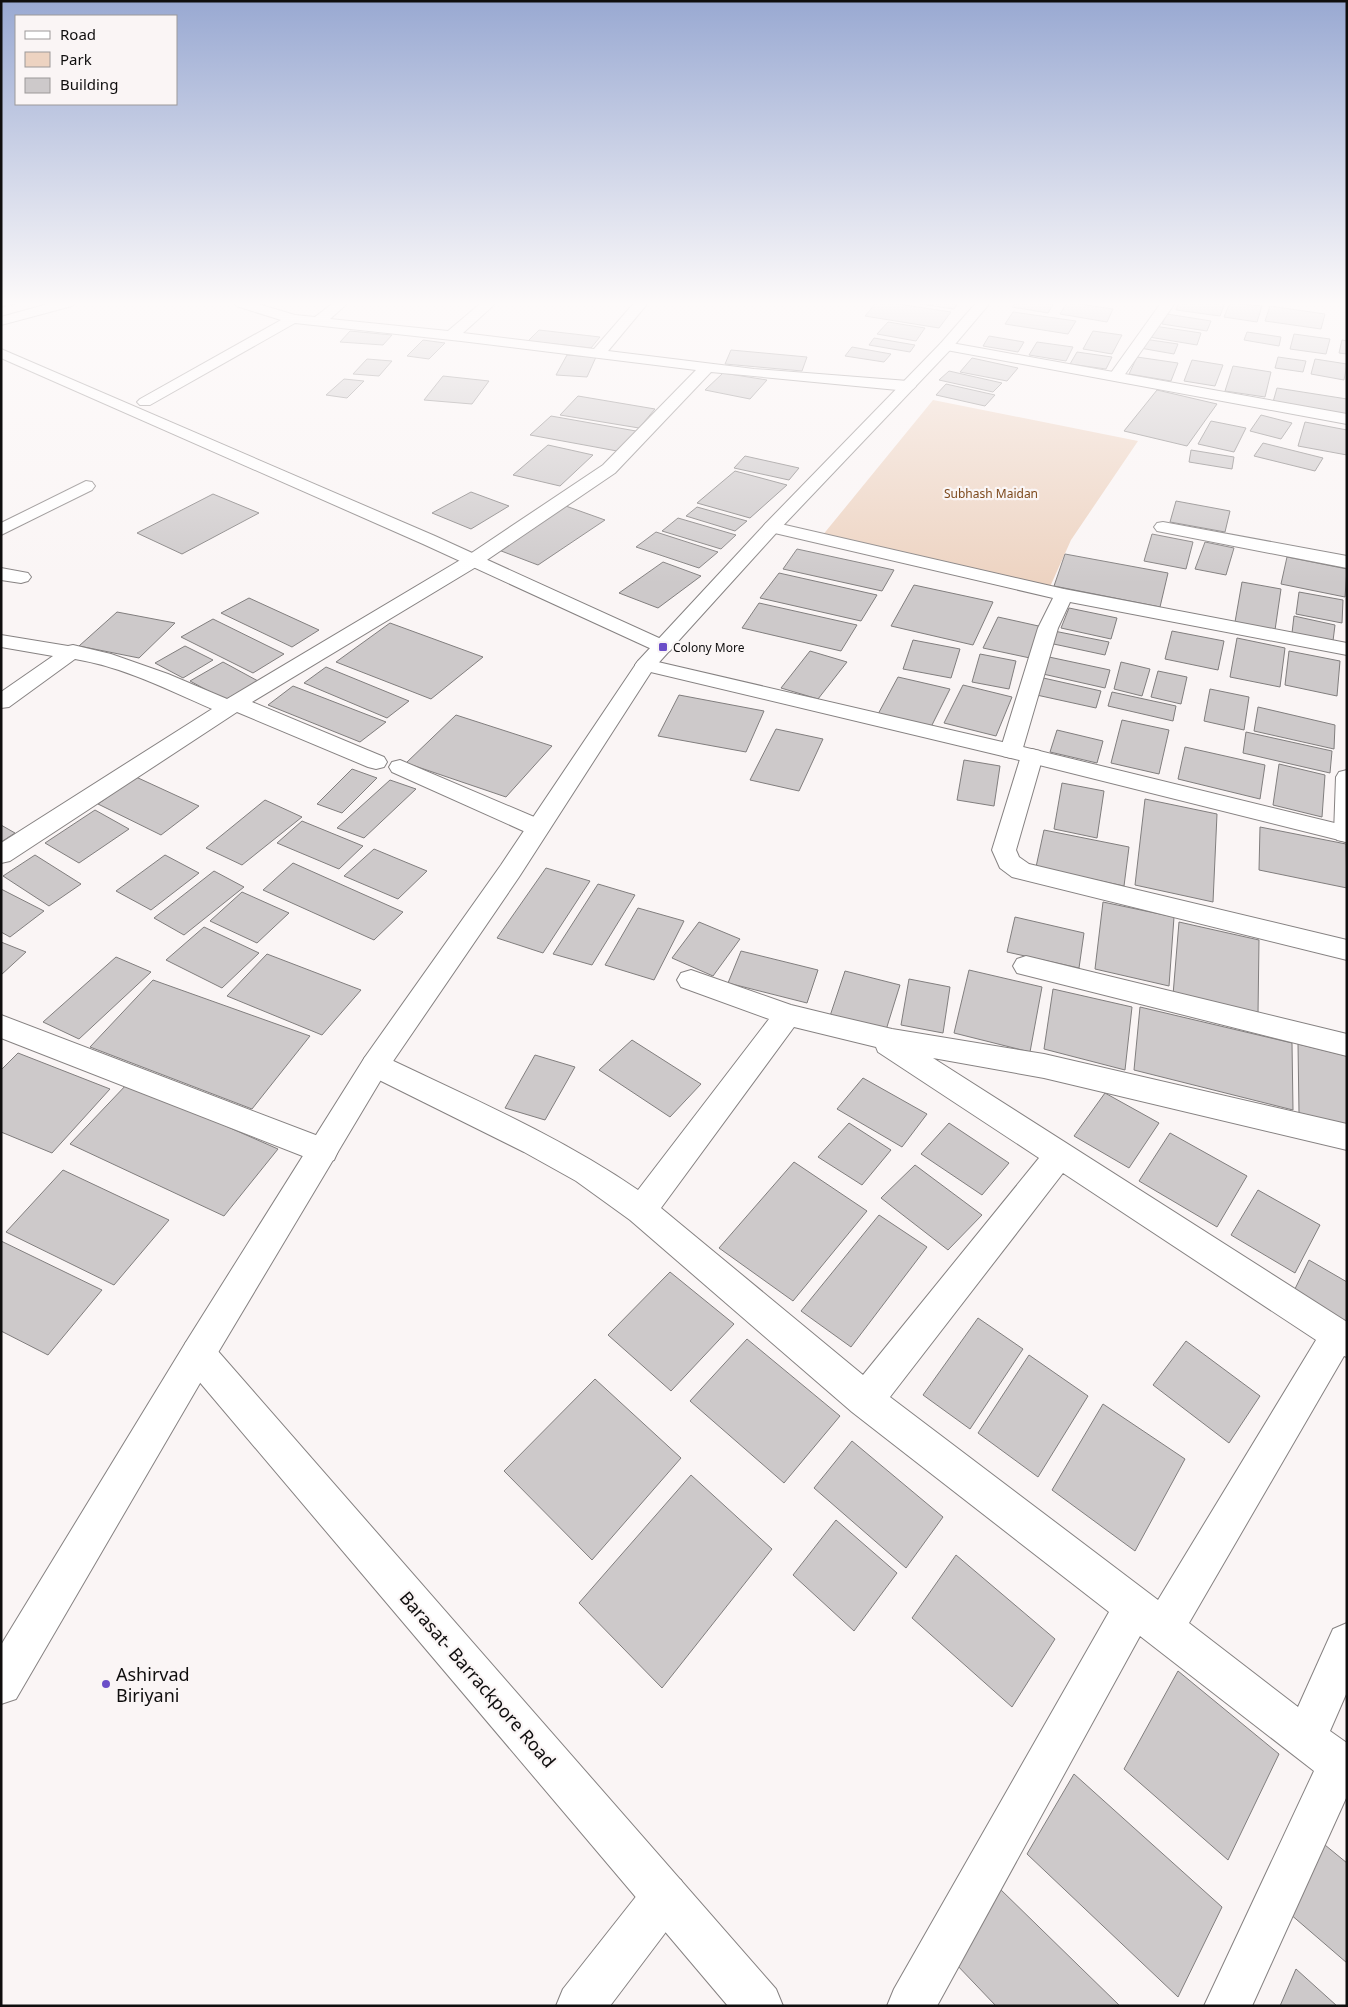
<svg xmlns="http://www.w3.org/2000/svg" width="1348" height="2007" font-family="'Noto Sans',sans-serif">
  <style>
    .green { fill: #edd3c1 }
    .building { fill: #cdc9ca; stroke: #817e7e }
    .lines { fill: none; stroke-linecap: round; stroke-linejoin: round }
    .street-casing { stroke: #868282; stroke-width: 2 }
    .secondary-casing { stroke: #868282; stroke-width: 2 }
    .primary-casing { stroke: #868282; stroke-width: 2 }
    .highway-casing { stroke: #868282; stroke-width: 2 }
    .street { fill: #fff; fill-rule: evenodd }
    .secondary { fill: #fff; fill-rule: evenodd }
    .primary { fill: #fff; fill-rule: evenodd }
    .highway { fill: #fff; fill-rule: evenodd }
    .rail { stroke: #615f5f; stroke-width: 2; stroke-dasharray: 5 5; stroke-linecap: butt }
    .poi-dot { fill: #6b4ec8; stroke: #faf5f5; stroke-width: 2 }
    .labels { text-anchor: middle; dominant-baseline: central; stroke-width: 4.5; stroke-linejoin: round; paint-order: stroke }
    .far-park-label { font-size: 12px; fill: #7d491c; stroke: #faf5f5 }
    .far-poi-label { font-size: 12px; fill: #0f0e0e; stroke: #faf5f5; text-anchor: start }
    .near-poi-label { font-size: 18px; fill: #0f0e0e; stroke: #faf5f5; text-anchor: start }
    .near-street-label { font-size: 18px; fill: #0f0e0e; stroke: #faf5f5 }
  </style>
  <rect width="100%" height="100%" fill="#faf5f5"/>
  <path class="green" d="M 933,400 L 1138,441 L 1071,540 L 1049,589 L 822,536 Z"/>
  <path class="building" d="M 876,303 L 892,303 L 951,312 L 939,328 L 865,316 Z
    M 913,303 L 958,303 L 954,309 Z
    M 1015,303 L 1054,303 L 1048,313 L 1012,307 Z
    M 1067,303 L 1074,303 L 1113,309 L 1107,322 L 1060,314 Z
    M 1179,303 L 1225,303 L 1220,316 L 1176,310 Z
    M 1230,303 L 1262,306 L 1257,322 L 1224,317 Z
    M 1270,306 L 1325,314 L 1321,329 L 1265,321 Z
    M 1013,312 L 1076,321 L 1068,334 L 1005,324 Z
    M 1167,314 L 1211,321 L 1207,331 L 1162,324 Z
    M 888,322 L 925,328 L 916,341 L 877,334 Z
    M 1154,326 L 1201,333 L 1197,345 L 1149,337 Z
    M 539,330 L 600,337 L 591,348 L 528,341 Z
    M 350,331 L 392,335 L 383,345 L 340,342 Z
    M 1093,331 L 1122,335 L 1112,354 L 1083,349 Z
    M 1247,332 L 1281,337 L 1279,346 L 1244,340 Z
    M 1294,334 L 1330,339 L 1326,354 L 1290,349 Z
    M 989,336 L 1024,342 L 1018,352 L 983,346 Z
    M 874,338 L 915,345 L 910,352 L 869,345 Z
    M 1144,339 L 1178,344 L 1174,354 L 1140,348 Z
    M 423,340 L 445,343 L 429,359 L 407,356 Z
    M 1342,340 L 1347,341 L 1347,354 L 1339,353 Z
    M 1037,342 L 1073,347 L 1066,361 L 1029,355 Z
    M 852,347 L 891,354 L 884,362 L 845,356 Z
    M 731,350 L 807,357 L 802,371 L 725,364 Z
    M 1077,352 L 1112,357 L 1106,369 L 1070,364 Z
    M 567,355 L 596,357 L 587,377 L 556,375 Z
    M 1137,357 L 1178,363 L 1171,381 L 1129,374 Z
    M 1278,357 L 1306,361 L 1303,372 L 1275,368 Z
    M 972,358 L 1018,368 L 1007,381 L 960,372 Z
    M 367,359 L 392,361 L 379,376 L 353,374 Z
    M 1315,359 L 1347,364 L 1344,380 L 1311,374 Z
    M 1192,360 L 1223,365 L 1215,386 L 1184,381 Z
    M 1233,366 L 1271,372 L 1265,397 L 1225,391 Z
    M 949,371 L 1002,383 L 993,392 L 939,380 Z
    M 723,373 L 767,380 L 750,399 L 705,390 Z
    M 443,376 L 489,381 L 472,404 L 424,400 Z
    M 344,379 L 364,381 L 347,398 L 326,395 Z
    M 946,384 L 995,395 L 985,406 L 936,395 Z
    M 1277,388 L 1347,399 L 1347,415 L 1273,402 Z
    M 1157,390 L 1217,404 L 1187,446 L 1124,431 Z
    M 578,396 L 655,409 L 639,428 L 560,415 Z
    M 1261,415 L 1292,423 L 1281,439 L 1250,431 Z
    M 551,416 L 636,431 L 617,451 L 530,435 Z
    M 1211,421 L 1246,428 L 1234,452 L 1198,444 Z
    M 1305,422 L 1347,430 L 1347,455 L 1298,446 Z
    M 1263,443 L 1323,458 L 1315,471 L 1254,456 Z
    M 548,445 L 593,455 L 560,486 L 513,475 Z
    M 1191,450 L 1234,457 L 1232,469 L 1189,462 Z
    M 745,456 L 799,468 L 789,480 L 734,468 Z
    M 735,471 L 787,485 L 750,518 L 697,503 Z
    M 471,492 L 509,506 L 471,529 L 432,513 Z
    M 213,494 L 259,513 L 182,554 L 137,533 Z
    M 1176,501 L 1230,511 L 1225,532 L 1170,522 Z
    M 563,505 L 605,520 L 538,565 L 496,549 Z
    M 697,507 L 747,521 L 735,531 L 686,516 Z
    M 678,518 L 736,535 L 721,549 L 662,531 Z
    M 656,532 L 718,552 L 699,568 L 636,547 Z
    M 1152,534 L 1193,542 L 1186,569 L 1144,561 Z
    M 1205,542 L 1234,548 L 1226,575 L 1195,569 Z
    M 797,549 L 894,570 L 882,591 L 783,569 Z
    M 1065,554 L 1168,573 L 1160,607 L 1054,586 Z
    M 1287,557 L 1347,569 L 1345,597 L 1281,584 Z
    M 663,562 L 701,576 L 658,608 L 619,593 Z
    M 779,573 L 877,595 L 861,621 L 760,598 Z
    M 1242,582 L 1281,589 L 1275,630 L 1235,622 Z
    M 914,585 L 993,602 L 973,645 L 891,626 Z
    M 1299,592 L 1343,600 L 1342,623 L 1296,614 Z
    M 249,598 L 319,630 L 292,647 L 221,613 Z
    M 759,603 L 857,625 L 841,651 L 742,628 Z
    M 1069,608 L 1117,618 L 1111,639 L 1061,628 Z
    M 117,612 L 175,623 L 139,658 L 79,646 Z
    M 1294,616 L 1335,625 L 1333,641 L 1292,633 Z
    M 998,617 L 1043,627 L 1030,658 L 983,648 Z
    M 213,619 L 284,654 L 253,673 L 181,637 Z
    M 390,623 L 483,657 L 431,699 L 336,662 Z
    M 1054,631 L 1109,642 L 1105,655 L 1049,643 Z
    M 1172,631 L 1224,641 L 1218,670 L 1165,659 Z
    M 1237,638 L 1285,648 L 1280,687 L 1230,677 Z
    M 913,640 L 960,649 L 951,678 L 903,669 Z
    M 185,646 L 213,660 L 183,678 L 155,663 Z
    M 810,651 L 847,662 L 818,699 L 781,688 Z
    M 1289,651 L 1340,661 L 1337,696 L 1285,685 Z
    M 980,654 L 1016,661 L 1009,689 L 972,682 Z
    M 1049,657 L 1110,670 L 1105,688 L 1043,674 Z
    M 223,662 L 258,681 L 225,700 L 190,681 Z
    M 1121,662 L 1150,669 L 1142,696 L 1114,689 Z
    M 326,667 L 409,701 L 387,718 L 304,683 Z
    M 1158,671 L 1187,677 L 1181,704 L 1151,697 Z
    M 898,677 L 950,689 L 930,729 L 877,716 Z
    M 1039,677 L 1101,691 L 1096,708 L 1032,694 Z
    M 963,685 L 1012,697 L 996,736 L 944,723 Z
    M 293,686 L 386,722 L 360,742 L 268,705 Z
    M 1210,689 L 1249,697 L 1244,730 L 1204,721 Z
    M 1112,692 L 1176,706 L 1173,721 L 1108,706 Z
    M 679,695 L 764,711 L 746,752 L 658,736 Z
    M 1258,707 L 1335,725 L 1334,749 L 1254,731 Z
    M 456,715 L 552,746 L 506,797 L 406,763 Z
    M 1122,720 L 1169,730 L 1159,774 L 1111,763 Z
    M 776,729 L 823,739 L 799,791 L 750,780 Z
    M 1057,730 L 1103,741 L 1097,763 L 1050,752 Z
    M 1246,732 L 1332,751 L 1330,773 L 1243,753 Z
    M 1185,747 L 1265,765 L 1260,799 L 1178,779 Z
    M 964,760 L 1000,766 L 994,806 L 957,800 Z
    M 1279,764 L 1325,775 L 1322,817 L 1273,805 Z
    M 352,769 L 377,778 L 342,813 L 317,804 Z
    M 136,777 L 199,806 L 161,835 L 98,804 Z
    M 390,780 L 416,789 L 364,838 L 337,828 Z
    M 1062,783 L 1104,791 L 1097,838 L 1054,829 Z
    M 1145,799 L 1217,814 L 1213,902 L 1135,885 Z
    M 265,800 L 302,817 L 242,865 L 206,848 Z
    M 95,810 L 129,829 L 79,863 L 45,843 Z
    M 302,821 L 363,846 L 339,869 L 277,843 Z
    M 1,825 L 15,833 L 1,842 Z
    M 1260,827 L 1346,844 L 1347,888 L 1259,870 Z
    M 1044,830 L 1129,847 L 1124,886 L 1036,867 Z
    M 374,849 L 427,871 L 398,899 L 344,876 Z
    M 35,855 L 81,884 L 49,906 L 3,876 Z
    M 165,855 L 199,873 L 151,910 L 116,891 Z
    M 293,863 L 403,912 L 374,940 L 263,890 Z
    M 546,868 L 590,881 L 543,953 L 497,938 Z
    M 214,871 L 244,887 L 184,935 L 154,918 Z
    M 598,884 L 635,895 L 592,965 L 553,954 Z
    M 1,889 L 44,911 L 10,937 L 1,932 Z
    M 242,892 L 289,913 L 257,943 L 210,921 Z
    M 1103,902 L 1174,917 L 1169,986 L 1095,969 Z
    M 638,908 L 684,921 L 654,980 L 605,965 Z
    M 1015,917 L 1084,933 L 1079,968 L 1007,952 Z
    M 699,922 L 740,939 L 713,976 L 672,958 Z
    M 1179,922 L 1259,940 L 1258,1014 L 1173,995 Z
    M 204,927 L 259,953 L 222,988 L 166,960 Z
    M 1,942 L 26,952 L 1,975 Z
    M 741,951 L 818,970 L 807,1003 L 728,983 Z
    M 267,954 L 361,990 L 322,1035 L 227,996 Z
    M 116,957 L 151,972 L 79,1039 L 43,1022 Z
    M 969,970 L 1042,987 L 1030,1052 L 954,1033 Z
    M 845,971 L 900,985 L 886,1030 L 830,1016 Z
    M 909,979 L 950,987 L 943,1033 L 901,1025 Z
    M 153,980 L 310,1036 L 252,1109 L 90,1047 Z
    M 1053,989 L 1132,1007 L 1125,1070 L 1044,1049 Z
    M 1140,1007 L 1292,1043 L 1293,1110 L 1134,1070 Z
    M 632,1040 L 701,1084 L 670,1117 L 599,1070 Z
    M 1298,1044 L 1347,1056 L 1347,1125 L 1299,1113 Z
    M 18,1053 L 110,1089 L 52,1153 L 1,1132 L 1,1070 Z
    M 535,1055 L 575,1067 L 545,1120 L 505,1108 Z
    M 863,1078 L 927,1114 L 902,1147 L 837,1109 Z
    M 128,1083 L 278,1149 L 224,1216 L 70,1144 Z
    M 1105,1093 L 1159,1123 L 1129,1168 L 1074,1136 Z
    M 849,1123 L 891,1150 L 862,1185 L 818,1157 Z
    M 949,1123 L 1009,1163 L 982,1195 L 921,1154 Z
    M 1170,1133 L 1247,1176 L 1217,1227 L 1139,1181 Z
    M 794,1162 L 867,1211 L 793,1301 L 719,1248 Z
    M 915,1165 L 982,1215 L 948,1250 L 881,1198 Z
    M 63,1170 L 169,1220 L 114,1285 L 6,1232 Z
    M 1258,1190 L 1320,1225 L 1295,1273 L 1231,1235 Z
    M 879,1215 L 927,1247 L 851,1347 L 801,1311 Z
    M 1,1241 L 102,1290 L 48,1355 L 1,1331 Z
    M 1309,1260 L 1347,1282 L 1347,1328 L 1292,1295 Z
    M 670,1272 L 734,1324 L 671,1391 L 608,1335 Z
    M 978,1318 L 1023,1349 L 970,1429 L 923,1395 Z
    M 747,1339 L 840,1416 L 784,1483 L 690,1401 Z
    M 1186,1341 L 1260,1396 L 1229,1443 L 1153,1385 Z
    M 1029,1355 L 1088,1396 L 1038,1477 L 978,1433 Z
    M 595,1379 L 681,1458 L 592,1560 L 504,1471 Z
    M 1103,1404 L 1185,1459 L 1135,1551 L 1052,1490 Z
    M 852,1441 L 943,1517 L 906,1568 L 814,1488 Z
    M 691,1475 L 772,1549 L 662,1688 L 579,1603 Z
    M 836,1520 L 897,1573 L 854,1631 L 793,1575 Z
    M 956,1555 L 1055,1639 L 1012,1707 L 912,1618 Z
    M 1178,1671 L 1279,1754 L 1228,1860 L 1124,1769 Z
    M 1074,1774 L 1222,1907 L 1178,1997 L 1027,1854 Z
    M 1314,1836 L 1347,1863 L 1347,1963 L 1282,1907 Z
    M 999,1888 L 1120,2006 L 996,2006 L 955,1963 Z
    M 1296,1969 L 1337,2006 L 1280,2006 Z"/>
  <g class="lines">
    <defs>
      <path id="street" d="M 234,303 L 255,303 L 295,315 L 315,317 L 333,303 L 348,303 L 330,319 L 448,331 L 481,303 L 496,303 L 463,333 L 594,349 L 634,303 L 648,303 L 608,351 L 754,369 L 908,381 L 913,383 L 916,386 L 913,389 L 908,391 L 711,372 L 615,473 L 481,564 L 252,702 L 384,757 L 387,762 L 384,767 L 376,769 L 368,767 L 237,712 L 10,861 L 1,863 L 1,843 L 212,709 C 167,689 123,667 75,659 L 9,707 L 1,708 L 1,692 L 53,656 L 1,647 L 1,635 L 68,646 L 73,645 L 111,654 L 168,674 L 227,699 L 467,556 L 603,465 L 696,370 L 461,341 L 295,323 L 150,405 L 140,405 L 137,402 L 140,399 L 281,320 L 236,306 Z
        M 1161,303 L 1175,303 L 1121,380 L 1111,380 L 1108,377 Z
        M 86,481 L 92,482 L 95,486 L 92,490 L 1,535 L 1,523 Z
        M 772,522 L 1064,589 L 1347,643 L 1347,655 L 1070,602 L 1058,628 L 1022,751 L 1019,756 L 1011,758 L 1003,756 L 1000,751 L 1038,628 L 1053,598 L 766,531 L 763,527 L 766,523 Z
        M 1163,522 L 1347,556 L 1347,568 L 1157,531 L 1154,527 L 1157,523 Z
        M 1,568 L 28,573 L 31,577 L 28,581 L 21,583 L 1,580 Z
        M 1032,749 L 1040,751 L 1043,756 L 1016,850 L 1019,857 L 1029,864 L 1347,940 L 1347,960 L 1012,877 L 1000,868 L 992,850 L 1021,756 L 1024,751 Z
        M 400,760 L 546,822 L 550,828 L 546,834 L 538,836 L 530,834 L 392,772 L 389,767 L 392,762 Z
        M 1347,770 L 1347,842 L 1346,842 L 1337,840 L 1334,834 L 1336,777 L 1339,772 Z
        M 1026,956 L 1347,1034 L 1347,1056 L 1017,973 L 1013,966 L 1017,959 Z
        M 691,970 L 791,1005 L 832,1015 L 892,1029 L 1044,1054 L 1347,1124 L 1347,1150 L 1044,1078 L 933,1058 L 1347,1322 L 1347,1357 L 1344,1356 L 1189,1623 L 1298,1707 L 1333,1629 L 1347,1623 L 1347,1692 L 1330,1731 L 1347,1743 L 1347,1796 L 1252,2006 L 1204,2006 L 1314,1771 L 1140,1636 L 937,2006 L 887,2006 L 894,1989 L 1109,1612 L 852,1412 L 630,1220 L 576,1181 L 524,1152 L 365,1073 L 361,1065 L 365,1057 L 375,1054 L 385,1057 C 471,1098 559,1136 638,1190 L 769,1019 L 681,987 L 677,980 L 681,973 ZM 794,1027 L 876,1047 L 878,1052 L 1039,1158 L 863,1375 L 661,1208 ZM 1063,1173 L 1316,1340 L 1158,1600 L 890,1397 Z
        M 1,1015 L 334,1142 L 338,1151 L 334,1160 L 323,1164 L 1,1038 Z
        M 665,1873 L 681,1880 L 688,1896 L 681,1912 L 610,2006 L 556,2006 L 563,1989 L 649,1880 Z"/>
      <path id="secondary" d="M 51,303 L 74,303 L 72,306 L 1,325 L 1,317 Z
        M 946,342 L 1347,414 L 1347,424 L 941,349 L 939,346 L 941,343 Z
        M 645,659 L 1011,744 L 1347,826 L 1347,842 L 1011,758 L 638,669 L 635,665 L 638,661 Z"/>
      <path id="primary" d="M 1,349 L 435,536 L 670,643 L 673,647 L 670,651 L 663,653 L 656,651 L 423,544 L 1,358 Z
        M 198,1337 L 210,1342 L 776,1989 L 783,2006 L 728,2006 L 186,1366 L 181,1354 L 186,1342 Z"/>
      <path id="highway" d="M 976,303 L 990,303 L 951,349 L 778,531 L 653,669 L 519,877 L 385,1073 L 210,1366 L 16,1699 L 1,1704 L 1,1645 L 186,1342 L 365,1057 L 501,865 L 638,661 L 766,523 L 941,343 Z"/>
    </defs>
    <use href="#street" class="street-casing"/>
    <use href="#secondary" class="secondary-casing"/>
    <use href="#primary" class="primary-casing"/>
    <use href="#highway" class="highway-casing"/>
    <use href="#street" class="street"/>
    <use href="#secondary" class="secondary"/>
    <use href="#primary" class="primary"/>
    <use href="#highway" class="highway"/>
    <path class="rail" d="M 1,307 L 16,303"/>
  </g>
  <linearGradient id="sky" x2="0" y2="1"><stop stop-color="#99a9d2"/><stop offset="0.52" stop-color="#fdfafa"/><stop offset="1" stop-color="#fdfafa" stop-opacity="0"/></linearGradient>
  <rect width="1348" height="584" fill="url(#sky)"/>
  <g class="poi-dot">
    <rect x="658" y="642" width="10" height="10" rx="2.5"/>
    <circle cx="106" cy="1684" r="5"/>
  </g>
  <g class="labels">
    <g class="far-park-label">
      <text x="991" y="493">Subhash Maidan</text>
    </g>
    <g class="far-poi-label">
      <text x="673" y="647">Colony More</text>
    </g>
    <g class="near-poi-label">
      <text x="116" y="1674">Ashirvad<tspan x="116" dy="21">Biriyani</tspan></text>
    </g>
    <g class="near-street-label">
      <text transform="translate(478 1679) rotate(49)">Barasat- Barrackpore Road</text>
    </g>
  </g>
  <rect width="1348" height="2007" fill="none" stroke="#0f0e0e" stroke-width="5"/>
  <rect x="15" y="15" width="162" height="90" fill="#faf5f5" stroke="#9c9999"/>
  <rect x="25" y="31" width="25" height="8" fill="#ffffff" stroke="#9c9999"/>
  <text x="60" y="40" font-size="15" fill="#0f0e0e">Road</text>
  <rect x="25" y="52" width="25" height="15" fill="#edd3c1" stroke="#9c9999"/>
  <text x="60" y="65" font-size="15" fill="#0f0e0e">Park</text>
  <rect x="25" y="78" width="25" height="15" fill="#cdc9ca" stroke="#9c9999"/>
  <text x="60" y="90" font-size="15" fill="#0f0e0e">Building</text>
</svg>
